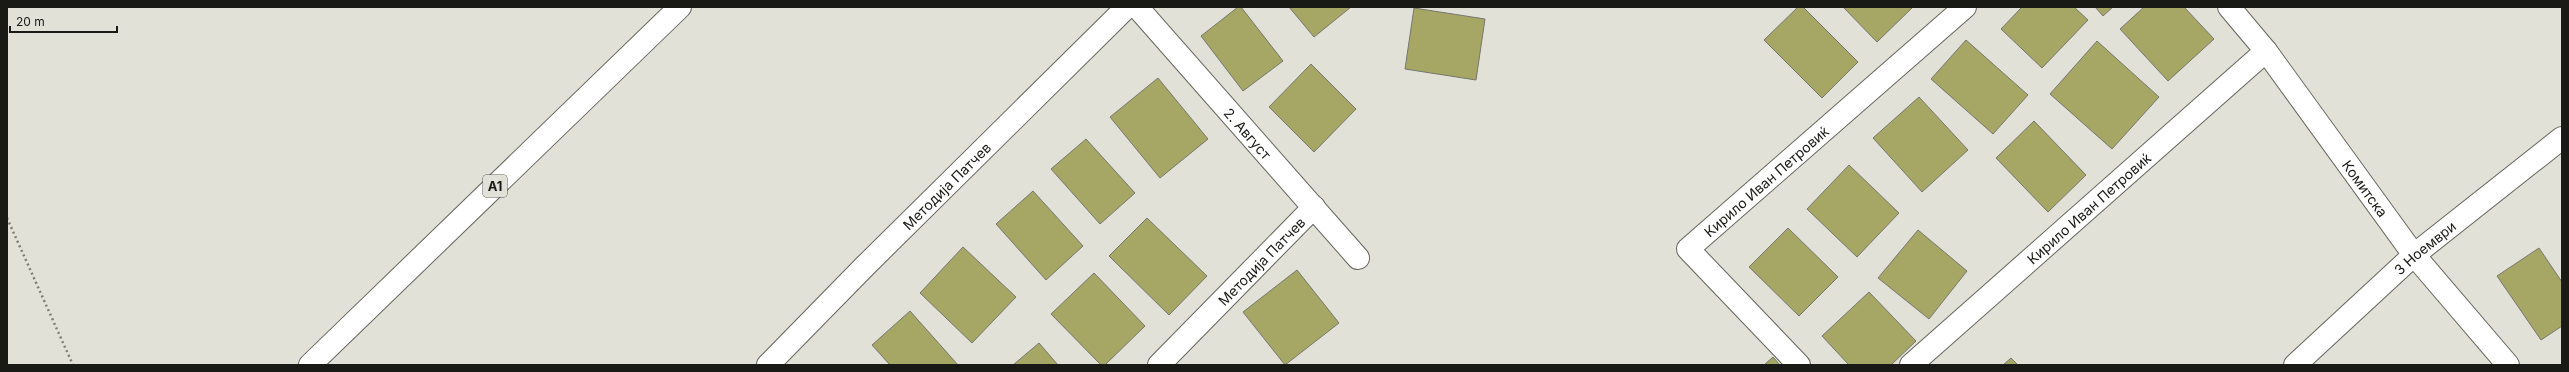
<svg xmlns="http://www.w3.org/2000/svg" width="2569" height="372" font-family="Inter,sans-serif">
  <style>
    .building { fill: #a6a665; stroke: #77776f }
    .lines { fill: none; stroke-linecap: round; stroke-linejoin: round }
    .minor-casing { stroke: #64655c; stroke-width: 24 }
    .major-casing { stroke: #64655c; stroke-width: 24 }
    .path { stroke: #7e7e77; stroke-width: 2.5; stroke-dasharray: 2 3; stroke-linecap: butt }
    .minor { stroke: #fff; stroke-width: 22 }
    .major { stroke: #fff; stroke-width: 22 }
    .labels { text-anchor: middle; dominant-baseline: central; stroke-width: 4; stroke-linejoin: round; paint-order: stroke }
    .shield { fill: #e1e1d8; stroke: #555550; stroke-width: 1 }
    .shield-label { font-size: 13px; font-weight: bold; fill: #191915 }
    .street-label { font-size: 14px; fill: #191915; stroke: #e1e1d8 }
  </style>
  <rect width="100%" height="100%" fill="#e1e1d8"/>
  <path class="building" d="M 1238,7 L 1241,7 L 1283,61 L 1243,91 L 1201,36 Z
    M 1289,7 L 1351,7 L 1314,37 Z
    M 1798,7 L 1803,7 L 1858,62 L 1822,98 L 1764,40 Z
    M 1843,7 L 1913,7 L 1877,42 Z
    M 2022,7 L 2074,7 L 2088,20 L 2042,68 L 2001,29 Z
    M 2095,7 L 2113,7 L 2103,16 Z
    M 2144,7 L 2184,7 L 2214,39 L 2168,81 L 2120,29 Z
    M 1414,8 L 1485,19 L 1476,80 L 1405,69 Z
    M 1966,40 L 2028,95 L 1993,134 L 1931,79 Z
    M 2097,41 L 2159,97 L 2112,149 L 2050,94 Z
    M 1311,64 L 1356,109 L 1314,152 L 1269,107 Z
    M 1158,78 L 1208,139 L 1160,178 L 1110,117 Z
    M 1919,97 L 1968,150 L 1922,192 L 1873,138 Z
    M 2034,121 L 2086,175 L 2048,212 L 1996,158 Z
    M 1086,139 L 1135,193 L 1100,224 L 1051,169 Z
    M 1849,165 L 1899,213 L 1857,257 L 1807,209 Z
    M 1033,191 L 1083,246 L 1046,280 L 996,224 Z
    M 1147,218 L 1207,276 L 1169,315 L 1109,256 Z
    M 1788,228 L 1838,277 L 1799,316 L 1749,267 Z
    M 1918,230 L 1967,271 L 1929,319 L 1878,278 Z
    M 963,247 L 1016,297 L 972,343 L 920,293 Z
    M 2539,248 L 2562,282 L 2562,326 L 2541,340 L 2497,276 Z
    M 1297,270 L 1339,323 L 1285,365 L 1243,312 Z
    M 1094,273 L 1145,326 L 1105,365 L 1101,365 L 1051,314 Z
    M 1869,292 L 1916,341 L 1891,365 L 1849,365 L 1822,336 Z
    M 910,311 L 958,365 L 890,365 L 872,345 Z
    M 1039,343 L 1058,365 L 1013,365 Z
    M 1773,357 L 1780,365 L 1764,365 Z
    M 2011,358 L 2018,365 L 2003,365 Z"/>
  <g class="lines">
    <defs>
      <g id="minor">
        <path id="s1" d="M 1137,7 L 1358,258"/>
        <path id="s2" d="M 2229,7 L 2266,51 L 2414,255 L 2508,365"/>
        <path id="s3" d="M 768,365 L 865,266 L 1127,7"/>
        <path id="s4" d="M 1159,365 L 1314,207"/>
        <path id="s5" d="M 1799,365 L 1688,249 L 1965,7"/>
        <path id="s6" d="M 1911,365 L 2266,51"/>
        <path id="s7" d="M 2295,365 L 2414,255 L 2562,138"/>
      </g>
      <path id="major" d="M 310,365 L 680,7"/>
    </defs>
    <use href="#minor" class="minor-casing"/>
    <use href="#major" class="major-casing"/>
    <path class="path" d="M 7,218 L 73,365"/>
    <use href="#minor" class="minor"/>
    <use href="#major" class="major"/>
  </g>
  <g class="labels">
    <rect class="shield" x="483" y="175" width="24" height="22" rx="3"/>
    <g class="shield-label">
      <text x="495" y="186">A1</text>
    </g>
    <g class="street-label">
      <text stroke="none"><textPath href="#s1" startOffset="168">2. Август</textPath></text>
      <text stroke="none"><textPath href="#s5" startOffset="264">Кирило Иван Петровиќ</textPath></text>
      <text stroke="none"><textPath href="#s3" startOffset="253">Методиjа Патчев</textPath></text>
      <text stroke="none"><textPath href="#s2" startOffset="227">Комитска</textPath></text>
      <text stroke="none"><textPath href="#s6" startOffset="237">Кирило Иван Петровиќ</textPath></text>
      <text stroke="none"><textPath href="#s7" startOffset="175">3 Ноември</textPath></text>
      <text stroke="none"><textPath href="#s4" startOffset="146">Методиjа Патчев</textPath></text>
    </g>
  </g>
  <rect width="2569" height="372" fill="none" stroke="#191915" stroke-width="16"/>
  <path d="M10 26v6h107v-6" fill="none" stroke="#191915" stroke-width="2"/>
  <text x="16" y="26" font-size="12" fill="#191915" stroke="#e1e1d8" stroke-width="3" paint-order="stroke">20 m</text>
</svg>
